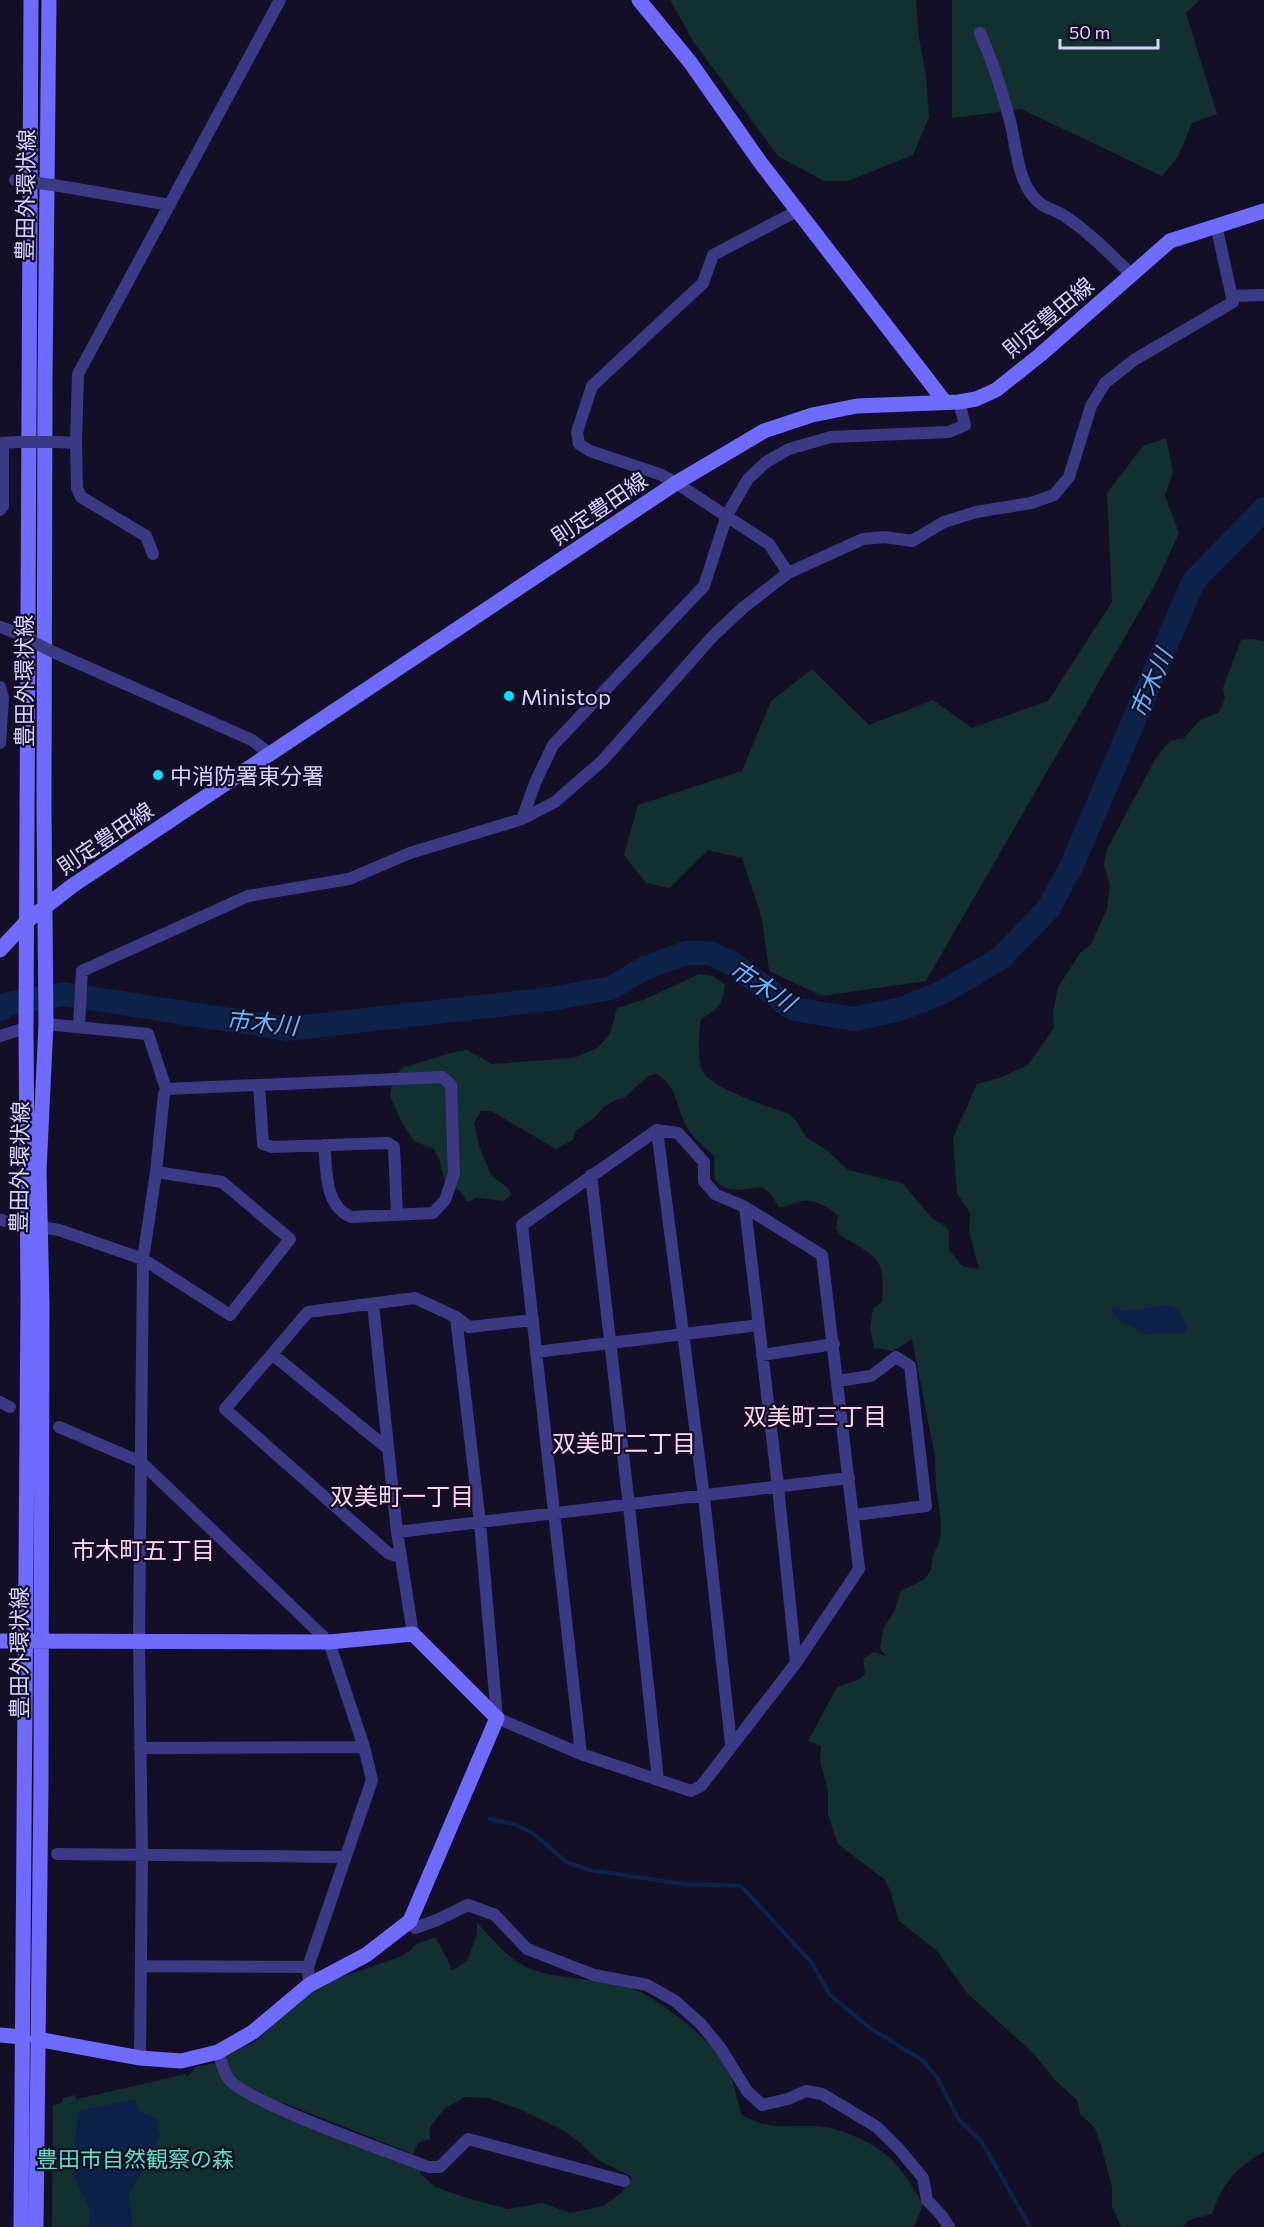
<svg xmlns="http://www.w3.org/2000/svg" width="1264" height="2227" font-family="Commissioner,'Noto Sans JP',sans-serif">
  <style>
    .green { fill: #12302f }
    .water { fill: #0c2248 }
    .lines { fill: none; stroke-linecap: round; stroke-linejoin: round }
    .stream { stroke: #0c2248; stroke-width: 4 }
    .river { stroke: #0c2248; stroke-width: 24 }
    .street { stroke: #3d3a85; stroke-width: 12 }
    .secondary { stroke: #6f6bff; stroke-width: 15 }
    .street-bridge { stroke: #3d3a85; stroke-width: 12 }
    .poi-dot { fill: #00e5ff; stroke: #130f26; stroke-width: 2 }
    .labels { text-anchor: middle; dominant-baseline: central; stroke-width: 4.5; stroke-linejoin: round; paint-order: stroke }
    .street-label { font-size: 22px; fill: #d9d4ff; stroke: #130f26 }
    .poi-label { font-size: 22px; fill: #d9d4ff; stroke: #130f26; text-anchor: start }
    .park-label { font-size: 22px; fill: #5fe0c0; stroke: #130f26 }
    .water-label { font-size: 24px; font-style: italic; fill: #62b6ff; stroke: #130f26 }
    .neighbourhood-label { font-size: 24px; fill: #ffd6f0; stroke: #130f26 }
  </style>
  <rect width="100%" height="100%" fill="#130f26"/>
  <path class="green" d="M 670,0 L 916,0 L 919,38 L 926,76 L 929,117 L 913,155 L 848,181 L 824,181 L 778,156 L 693,41 Z
    M 952,0 L 1200,0 L 1186,13 L 1217,114 L 1192,123 L 1178,157 L 1162,176 L 1021,109 L 952,118 Z
    M 1166,438 L 1173,472 L 1165,496 L 1179,533 L 1156,583 L 926,981 L 822,996 L 769,971 L 762,919 L 742,858 L 708,850 L 670,888 L 646,883 L 624,855 L 638,805 L 742,771 L 771,701 L 812,669 L 869,725 L 933,700 L 972,728 L 1048,701 L 1112,602 L 1107,493 L 1143,446 Z
    M 1252,639 L 1264,641 L 1264,2152 C 1235,2168 1223,2183 1212,2214 L 1189,2220 L 1183,2227 L 1121,2227 L 1112,2206 L 1112,2187 L 1102,2149 L 1095,2128 L 1080,2114 L 1077,2100 L 1054,2079 L 1034,2054 L 967,1993 L 937,1951 L 899,1921 L 890,1890 L 885,1880 L 838,1844 L 828,1815 L 828,1791 L 820,1761 L 821,1746 L 808,1741 L 837,1687 L 858,1680 L 865,1674 L 863,1659 L 874,1652 L 886,1656 L 880,1648 L 884,1627 L 894,1612 L 901,1591 L 925,1579 L 931,1569 L 933,1556 L 940,1540 L 941,1522 L 936,1486 L 935,1457 L 912,1339 L 893,1351 L 874,1348 L 870,1328 L 873,1309 L 882,1302 C 886,1255 876,1258 840,1235 L 836,1229 L 838,1216 C 830,1207 814,1199 803,1201 C 794,1202 788,1207 779,1207 L 770,1193 L 762,1187 C 742,1189 729,1195 714,1179 L 714,1156 C 705,1147 691,1137 686,1125 C 676,1106 677,1085 656,1074 L 649,1076 L 639,1084 L 624,1098 L 615,1100 L 604,1107 L 593,1119 L 575,1131 L 573,1140 L 556,1149 L 491,1111 L 481,1111 L 474,1123 L 479,1146 L 491,1175 L 508,1188 L 511,1194 L 504,1201 L 476,1198 L 468,1202 L 460,1191 L 445,1182 L 439,1159 L 434,1149 L 414,1141 L 401,1121 L 390,1096 L 393,1078 L 402,1068 L 450,1053 L 467,1050 L 492,1064 L 574,1058 L 597,1048 L 610,1034 L 617,1008 L 643,1000 L 699,974 L 712,976 L 725,984 C 722,1005 720,1008 701,1019 C 699,1033 697,1057 702,1070 C 709,1088 770,1107 789,1114 L 797,1122 L 806,1137 L 828,1151 L 848,1170 L 902,1183 L 933,1219 L 945,1226 L 949,1231 L 949,1250 L 962,1266 L 979,1269 L 969,1231 L 970,1213 L 957,1193 L 953,1138 L 977,1084 L 1002,1077 L 1028,1065 L 1054,1028 L 1053,1012 L 1058,987 L 1080,953 L 1091,944 L 1107,909 L 1110,885 L 1104,865 L 1107,849 L 1156,758 L 1170,741 L 1184,738 L 1200,720 L 1218,713 L 1225,699 L 1223,688 L 1241,640 Z
    M 477,1923 C 493,1939 508,1960 529,1968 C 558,1980 589,1978 619,1984 C 650,1990 711,2039 727,2066 C 733,2077 737,2102 742,2115 C 774,2132 784,2124 817,2126 C 840,2127 880,2145 895,2163 C 906,2176 915,2190 923,2205 L 914,2227 L 52,2227 L 53,2105 L 62,2103 L 63,2098 L 74,2095 L 77,2099 L 186,2074 L 187,2077 L 196,2067 L 215,2063 L 231,2088 L 253,2101 L 419,2169 L 421,2174 L 435,2187 L 467,2198 L 508,2209 L 543,2203 L 570,2213 L 603,2206 L 621,2193 L 632,2177 L 598,2160 L 579,2142 L 564,2131 L 517,2108 L 488,2098 L 465,2097 L 445,2108 L 430,2127 L 430,2139 L 418,2143 L 413,2154 L 284,2103 C 260,2099 225,2086 224,2057 L 256,2041 L 312,1989 L 330,1981 L 402,1956 L 411,1950 L 415,1945 L 435,1937 L 450,1964 L 451,1971 L 467,1961 L 477,1934 Z"/>
  <path class="water" d="M 1167,1305 C 1178,1308 1188,1320 1187,1332 C 1172,1335 1159,1332 1144,1335 C 1134,1325 1118,1325 1112,1311 L 1113,1307 L 1125,1311 Z
    M 137,2099 L 136,2103 L 140,2111 L 156,2119 L 160,2136 L 129,2195 L 133,2227 L 87,2227 C 97,2208 80,2195 75,2178 C 72,2168 77,2125 78,2111 Z"/>
  <g class="lines">
    <path class="stream" d="M 490,1819 L 514,1824 L 534,1834 L 566,1862 L 589,1870 L 683,1884 L 741,1886 L 812,1963 L 830,1995 L 870,2028 L 922,2060 L 937,2077 L 959,2120 L 982,2142 L 1030,2227"/>
    <path class="river" d="M 0,1009 L 8,1004 L 64,994 L 287,1029 L 550,999 L 611,988 L 645,968 L 686,953 L 710,953 L 735,965 L 793,1009 L 854,1019 L 901,1009 L 943,992 L 1001,958 L 1048,909 L 1072,865 L 1193,582 L 1264,509"/>
    <path class="street" d="M 980,33 C 993,62 1003,94 1011,125 C 1016,147 1018,177 1032,195 C 1042,209 1053,208 1066,217 C 1090,233 1111,255 1132,275
      M 60,186 L 170,205
      M 1232,296 L 1264,295
      M 57,442 L 76,443 L 78,374 L 280,0
      M 76,443 L 77,488 L 81,497 L 146,536 L 153,554
      M 0,510 L 3,506 L 3,443 L 16,442
      M 788,573 L 769,544 L 676,483 L 662,475 L 590,451 L 579,444 L 577,432 L 592,386 L 703,283 L 713,255 L 799,210
      M 0,627 L 14,632
      M 53,652 L 252,740 L 271,755
      M 0,687 L 3,698 L 0,743
      M 522,819 L 535,783 L 553,745 L 704,586 L 727,515 L 748,479 L 766,462 L 789,449 L 831,437 L 949,432 L 965,425 L 959,402
      M 46,1024 L 148,1034 L 166,1089 L 164,1094 L 156,1172 L 143,1259 L 139,1641 L 142,1855 L 140,2058
      M 79,1026 L 82,971 L 248,896 L 349,879 L 410,853 L 522,819 L 555,802 L 602,761 L 713,636 L 744,607 L 788,573 L 863,539 L 885,537 L 912,541 L 944,522 L 976,512 L 1031,503 L 1054,495 L 1069,477 L 1091,406 L 1105,383 L 1134,360 L 1233,302 L 1216,225
      M 0,1036 L 26,1028
      M 259,1085 L 263,1144 L 272,1147 L 388,1143 L 394,1147 L 397,1215
      M 166,1089 L 442,1077 L 451,1085 L 454,1174 L 445,1200 L 433,1213 L 351,1217 C 324,1206 327,1170 324,1145
      M 657,1130 L 704,1497 L 731,1744
      M 591,1175 L 629,1506 L 658,1780
      M 745,1207 L 778,1487 L 796,1663
      M 0,1220 L 59,1230 L 143,1259 L 230,1315 L 290,1239 L 222,1182 L 156,1172
      M 373,1304 L 397,1532 L 413,1634
      M 456,1317 L 480,1523 L 497,1718 L 581,1754 L 691,1791 L 701,1786 L 796,1663 L 859,1569 L 822,1255 L 745,1207 L 715,1194 L 704,1181 L 704,1162 L 678,1133 L 657,1130 L 522,1225 L 581,1754
      M 536,1352 L 759,1325
      M 272,1354 L 387,1448
      M 762,1355 L 834,1344
      M 838,1381 L 871,1376 L 896,1357 L 910,1366 L 926,1506 L 854,1515
      M 0,1402 L 10,1407
      M 59,1427 L 141,1462 L 329,1642 L 364,1747 L 372,1780 L 308,1967 L 309,1985
      M 397,1532 L 849,1478
      M 401,1558 L 388,1553 L 225,1409 L 308,1312 L 415,1298 L 456,1317 L 469,1327 L 533,1320
      M 140,1748 L 364,1747
      M 57,1854 L 345,1857
      M 410,1921 L 415,1928 L 437,1920 L 468,1905 L 495,1915 L 527,1949 L 594,1975 L 647,1985 L 675,2001 L 701,2024 L 721,2049 L 747,2091 L 762,2105 L 788,2099 L 806,2091 L 822,2094 L 877,2127 L 899,2149 L 923,2178 L 927,2200 L 942,2216 L 949,2227
      M 141,1966 L 308,1967
      M 218,2052 C 221,2060 223,2071 228,2078 C 244,2102 393,2153 428,2167 L 440,2167 L 468,2139 L 624,2181"/>
    <path class="secondary" d="M 639,0 L 690,62 L 760,162 L 945,402
      M 0,950 L 27,921 L 72,886 L 676,483 L 764,431 L 812,415 L 857,406 L 959,402 L 976,399 L 996,390 L 1040,355 L 1170,241 L 1264,211
      M 0,1641 L 329,1642 L 413,1634 L 497,1718 L 410,1921 L 366,1955 L 309,1985 L 253,2032 L 218,2052 L 181,2061 L 140,2058 L 37,2039
      M 0,2035 L 22,2037
      M 21,2227 L 28,1300 L 26,1028 L 31,0
      M 36,2227 L 41,1782 L 42,1303 L 39,1171 L 46,1024 L 44,807 L 45,377 L 49,0"/>
    <path class="street-bridge" d="M 15,180 L 60,186
      M 16,442 L 57,442
      M 14,632 L 53,652"/>
  </g>
  <g class="poi-dot">
    <circle cx="509" cy="696" r="6"/>
    <circle cx="158" cy="775" r="6"/>
  </g>
  <g class="labels">
    <g class="street-label">
      <text transform="translate(25 195) rotate(-89)">豊田外環状線</text>
      <text transform="translate(1048 317) rotate(-40)">則定豊田線</text>
      <text transform="translate(599 508) rotate(-34)">則定豊田線</text>
      <text transform="translate(23 681) rotate(-90)">豊田外環状線</text>
      <text transform="translate(105 838) rotate(-34)">則定豊田線</text>
      <text transform="translate(19 1167) rotate(-89)">豊田外環状線</text>
      <text transform="translate(18 1653) rotate(-90)">豊田外環状線</text>
    </g>
    <g class="poi-label">
      <text x="521" y="696">Ministop</text>
      <text x="170" y="775">中消防署東分署</text>
    </g>
    <g class="park-label">
      <text x="135" y="2158">豊田市自然観察の森</text>
    </g>
    <g class="water-label">
      <text transform="translate(1150 683) rotate(-67)">市木川</text>
      <text transform="translate(763 985) rotate(33)">市木川</text>
      <text transform="translate(262 1022) rotate(5)">市木川</text>
    </g>
    <g class="neighbourhood-label">
      <text x="815" y="1415">双美町三丁目</text>
      <text x="624" y="1442">双美町二丁目</text>
      <text x="402" y="1495">双美町一丁目</text>
      <text x="143" y="1549">市木町五丁目</text>
    </g>
  </g>
  <path d="M1060 39v9h98v-9" fill="none" stroke="#d9d4ff" stroke-width="3"/>
  <text x="1069" y="39" font-size="18" fill="#d9d4ff" stroke="#130f26" stroke-width="4.5" paint-order="stroke">50 m</text>
</svg>
